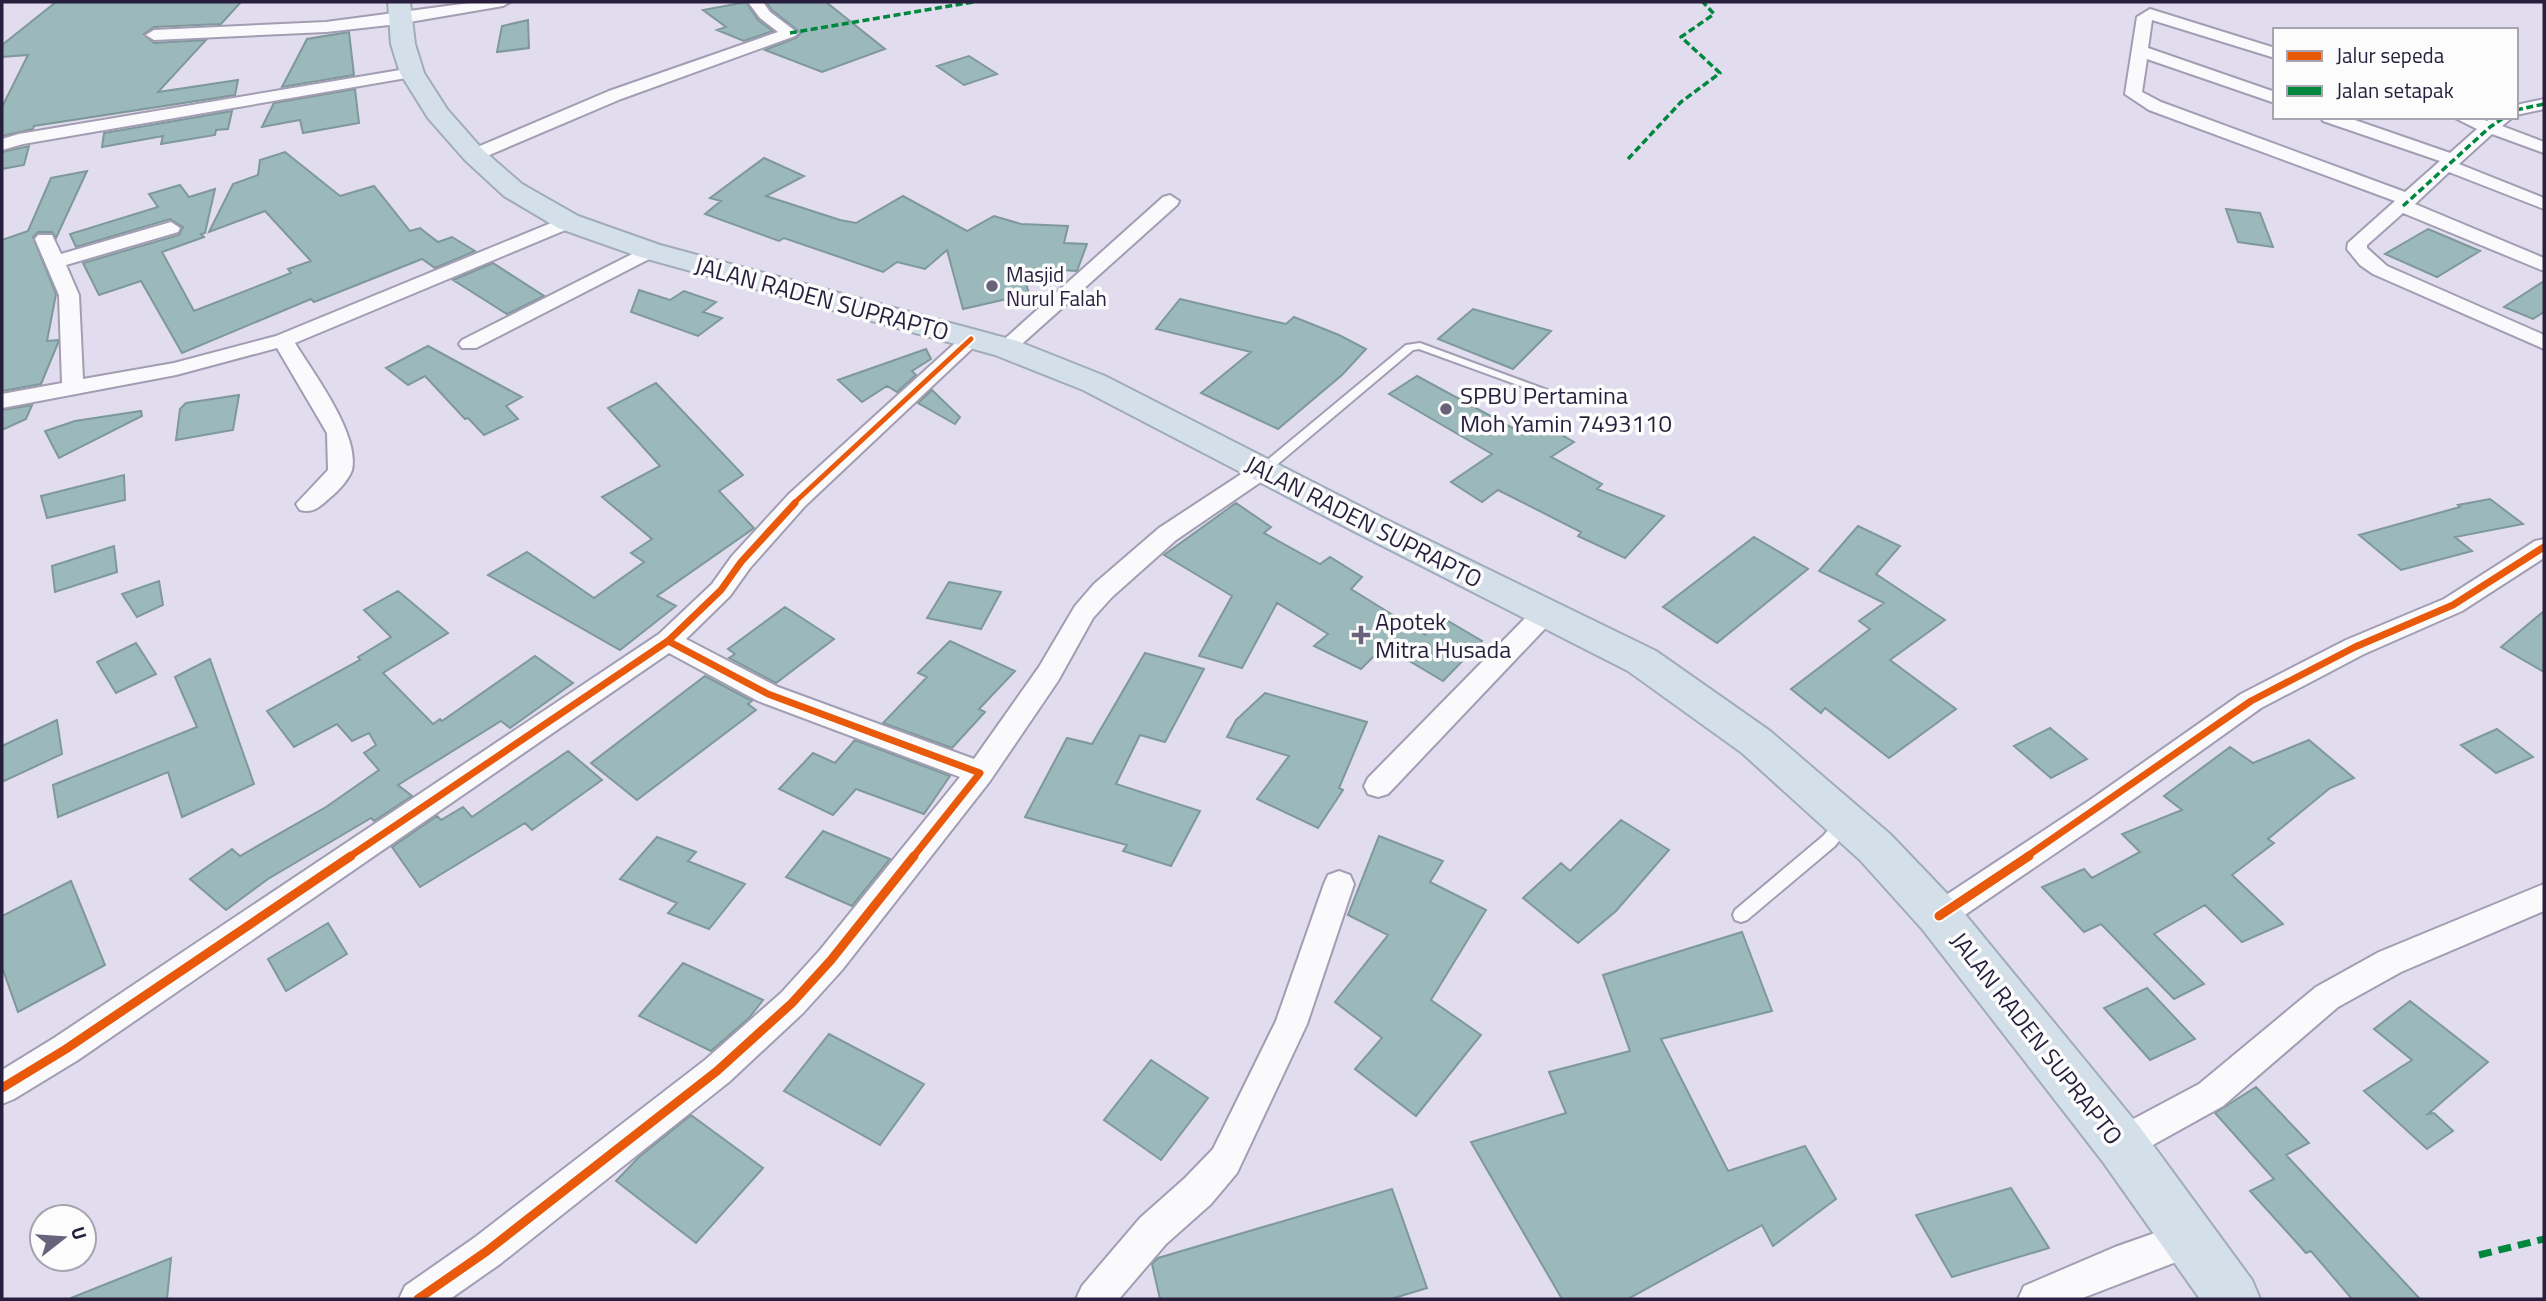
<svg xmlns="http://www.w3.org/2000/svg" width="2546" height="1301" font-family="'Titillium Web',sans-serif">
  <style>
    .building { fill: #9bb8ba; stroke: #7e989b; stroke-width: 2 }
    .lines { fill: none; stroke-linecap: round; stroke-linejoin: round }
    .lane-casing { stroke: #a29db2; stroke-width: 4 }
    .street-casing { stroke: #a29db2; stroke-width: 4 }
    .highway-casing { stroke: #a1abbc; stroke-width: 4 }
    .lane { fill: #fafafd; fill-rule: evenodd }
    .street { fill: #fafafd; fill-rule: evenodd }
    .highway { fill: #d4e0e9; fill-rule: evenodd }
    .quiet-far1 { stroke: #00873e; stroke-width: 3.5; stroke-dasharray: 7 3.5; stroke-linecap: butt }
    .quiet { stroke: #00873e; stroke-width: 7; stroke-dasharray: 13 7; stroke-linecap: butt }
    .cycleway-far2-casing { stroke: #fcfcfc; stroke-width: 9 }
    .cycleway-far1-casing { stroke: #fcfcfc; stroke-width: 11 }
    .cycleway-casing { stroke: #fcfcfc; stroke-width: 13 }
    .cycleway-far2 { stroke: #e8590c; stroke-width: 5 }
    .cycleway-far1 { stroke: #e8590c; stroke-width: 7 }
    .cycleway { stroke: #e8590c; stroke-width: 9 }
    .poi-dot { fill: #68627b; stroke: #fcfcfc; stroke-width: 2.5 }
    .labels { text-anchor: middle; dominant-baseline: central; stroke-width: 7; stroke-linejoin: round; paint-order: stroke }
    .far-poi-label { font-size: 21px; fill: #271f3d; stroke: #fcfcfc; text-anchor: start }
    .street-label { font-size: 24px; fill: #271f3d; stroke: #fcfcfc }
    .poi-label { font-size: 24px; fill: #271f3d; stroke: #fcfcfc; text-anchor: start }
  </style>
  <rect width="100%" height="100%" fill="#e1ddef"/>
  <path class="building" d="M 56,2 L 241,2 L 221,24 L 154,27 L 144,34 L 154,43 L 206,40 L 158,92 L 238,80 L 235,95 L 34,126 L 33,129 L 2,136 L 2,107 L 28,55 L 2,57 L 2,45 Z
    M 746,2 L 758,20 L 773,31 L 744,41 L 717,30 L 726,27 L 703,10 Z
    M 766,2 L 826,2 L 885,49 L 822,72 L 765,50 L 796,38 L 801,33 L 772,10 Z
    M 528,20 L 529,48 L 497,52 L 502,26 Z
    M 349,32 L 354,75 L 282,87 L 307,39 Z
    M 969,56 L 997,74 L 964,85 L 937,66 Z
    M 355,89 L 359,123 L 303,133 L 300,120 L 262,127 L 274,103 Z
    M 232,111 L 228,129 L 216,130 L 215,135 L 161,144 L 163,136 L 102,147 L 104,133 Z
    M 29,146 L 24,165 L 2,169 L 2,152 Z
    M 285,152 L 340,196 L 374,186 L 410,231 L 420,228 L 438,242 L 452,237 L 475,251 L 435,268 L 422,259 L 314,302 L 311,299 L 182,353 L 141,281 L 99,295 L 83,263 L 179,235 L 183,227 L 170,219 L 76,247 L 70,234 L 158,207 L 149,194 L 180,185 L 189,197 L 215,189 L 205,233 L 201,234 L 204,237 L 162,252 L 194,311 L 291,273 L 288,269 L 311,261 L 265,211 L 209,232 L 233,184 L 258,175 L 260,160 Z
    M 764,158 L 804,176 L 766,196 L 840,220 L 856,223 L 903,196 L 967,231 L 994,216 L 1021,224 L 1068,226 L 1064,243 L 1087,244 L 1077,271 L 1022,268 L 1029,294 L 963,309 L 947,250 L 925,269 L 897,262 L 883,272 L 784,238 L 779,241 L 705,214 L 721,201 L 710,198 Z
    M 87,171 L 56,238 L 52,232 L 38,232 L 33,237 L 56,294 L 47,341 L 58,340 L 58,343 L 41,384 L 2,391 L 2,240 L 28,231 L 51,178 Z
    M 2226,209 L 2260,213 L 2273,247 L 2238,242 Z
    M 2428,229 L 2480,251 L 2437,277 L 2385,254 Z
    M 493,263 L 544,296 L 507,314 L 453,280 Z
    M 2544,281 L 2544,312 L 2533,319 L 2504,307 Z
    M 639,290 L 670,300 L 684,291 L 716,302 L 703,312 L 722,318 L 698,336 L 631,312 Z
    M 1180,299 L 1286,324 L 1294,317 L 1339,335 L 1366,349 L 1342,375 L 1278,429 L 1201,393 L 1251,352 L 1156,329 Z
    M 1473,309 L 1551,331 L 1513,369 L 1438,339 Z
    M 428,346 L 522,397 L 506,406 L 518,419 L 484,435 L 468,418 L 465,419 L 425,376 L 408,385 L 386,368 Z
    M 926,349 L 931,359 L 912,371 L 916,375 L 897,392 L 887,386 L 862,402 L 838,380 Z
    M 1417,376 L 1520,432 L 1537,421 L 1574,442 L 1551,457 L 1602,484 L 1597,489 L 1664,516 L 1625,558 L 1578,536 L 1581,532 L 1498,490 L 1482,502 L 1451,482 L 1492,454 L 1389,394 Z
    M 656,383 L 743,475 L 719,491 L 754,528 L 657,596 L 676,606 L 620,650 L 488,575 L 527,552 L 594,598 L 644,562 L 631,553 L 652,539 L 602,497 L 660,466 L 608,408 Z
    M 932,390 L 960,417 L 955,424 L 918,403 Z
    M 239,395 L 233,430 L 176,440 L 180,409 L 186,403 Z
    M 32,405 L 26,419 L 2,430 L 2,410 Z
    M 141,411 L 142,416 L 59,458 L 45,431 L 75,421 Z
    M 124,475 L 125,500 L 47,518 L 41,496 Z
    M 2490,499 L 2523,524 L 2455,537 L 2472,551 L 2401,570 L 2359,535 L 2460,507 L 2458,505 Z
    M 1236,503 L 1271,527 L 1264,533 L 1320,564 L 1330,557 L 1362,577 L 1351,589 L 1425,635 L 1443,618 L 1482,641 L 1443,681 L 1384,646 L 1361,669 L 1314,646 L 1328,634 L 1277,603 L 1242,668 L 1199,656 L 1232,596 L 1164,555 Z
    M 1858,526 L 1900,546 L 1876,574 L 1945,620 L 1890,660 L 1956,709 L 1889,758 L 1825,708 L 1821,713 L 1791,689 L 1870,629 L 1859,621 L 1884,603 L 1819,571 Z
    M 1754,537 L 1808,569 L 1717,643 L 1663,607 Z
    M 114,546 L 117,572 L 55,592 L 52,566 Z
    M 159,581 L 163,605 L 137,617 L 122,594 Z
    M 949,582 L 1001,592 L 981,629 L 927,618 Z
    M 398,591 L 448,633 L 383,673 L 433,724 L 440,719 L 442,721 L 535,656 L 573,683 L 510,728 L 501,721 L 398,785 L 412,796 L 374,821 L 371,818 L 268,879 L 226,910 L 190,879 L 232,849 L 240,856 L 326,807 L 379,770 L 364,753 L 376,745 L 369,733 L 352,741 L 337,724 L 294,747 L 267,711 L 360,660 L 358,657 L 391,637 L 364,610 Z
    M 785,607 L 834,639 L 776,683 L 729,658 L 735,654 L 728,649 Z
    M 2544,611 L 2544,672 L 2501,647 Z
    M 950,641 L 1015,671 L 979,709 L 985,712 L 952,748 L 883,723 L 927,677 L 918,673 Z
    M 136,643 L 156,674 L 116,693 L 97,662 Z
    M 1145,653 L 1204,669 L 1165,742 L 1140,735 L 1116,784 L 1200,811 L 1171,866 L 1123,851 L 1127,845 L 1025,817 L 1067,738 L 1092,744 Z
    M 210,659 L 254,784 L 182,817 L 168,772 L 58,817 L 53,785 L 197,727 L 175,677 Z
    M 705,676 L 752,701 L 748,704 L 756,710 L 637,800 L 591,763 Z
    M 1265,693 L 1367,722 L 1339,788 L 1343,790 L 1318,828 L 1257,799 L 1289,756 L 1227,737 L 1236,720 Z
    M 57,720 L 62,754 L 2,782 L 2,746 Z
    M 2050,728 L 2087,759 L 2051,778 L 2014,746 Z
    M 2497,729 L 2533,757 L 2496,773 L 2461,745 Z
    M 855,740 L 950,776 L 924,814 L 856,789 L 833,815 L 779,789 L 813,753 L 835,763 Z
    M 2309,740 L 2354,778 L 2330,788 L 2268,839 L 2274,843 L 2232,875 L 2283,924 L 2242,942 L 2205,905 L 2154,934 L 2204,984 L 2174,999 L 2101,924 L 2084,932 L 2042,887 L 2084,869 L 2092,878 L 2140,852 L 2122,834 L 2182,810 L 2164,796 L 2230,747 L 2253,763 Z
    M 568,751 L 602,780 L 532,830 L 525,823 L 420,887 L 392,847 L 437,816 L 441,820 L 463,807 L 472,817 Z
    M 1621,820 L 1669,850 L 1616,911 L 1578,943 L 1523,898 L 1561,863 L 1570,871 Z
    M 823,831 L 890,859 L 852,906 L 786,877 Z
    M 1379,836 L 1443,861 L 1430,882 L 1486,910 L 1431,1000 L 1481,1035 L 1416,1116 L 1355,1069 L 1382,1038 L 1335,1002 L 1388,935 L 1348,915 Z
    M 657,837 L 696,852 L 688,861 L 745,884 L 709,929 L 668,913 L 677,903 L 620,879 Z
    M 71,881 L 105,965 L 18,1012 L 2,967 L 2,916 Z
    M 328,923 L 347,954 L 286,991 L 268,959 Z
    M 1742,932 L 1772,1011 L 1661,1039 L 1728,1171 L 1805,1146 L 1836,1199 L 1773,1246 L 1762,1225 L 1628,1299 L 1562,1299 L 1471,1142 L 1566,1113 L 1549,1072 L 1630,1051 L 1603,975 Z
    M 683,963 L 763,1000 L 749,1018 L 711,1051 L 639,1016 Z
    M 2147,988 L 2195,1039 L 2150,1060 L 2104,1008 Z
    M 2410,1001 L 2488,1062 L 2428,1114 L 2434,1113 L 2453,1131 L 2427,1149 L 2364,1091 L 2412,1060 L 2374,1029 Z
    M 829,1034 L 924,1084 L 880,1145 L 784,1091 Z
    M 1151,1060 L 1208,1098 L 1161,1160 L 1104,1120 Z
    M 2256,1087 L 2309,1143 L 2286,1155 L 2420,1299 L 2352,1299 L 2311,1251 L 2306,1253 L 2250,1191 L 2274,1179 L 2215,1113 Z
    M 691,1115 L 763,1168 L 696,1243 L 616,1181 L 639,1157 Z
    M 2011,1188 L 2049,1248 L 1952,1277 L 1916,1215 Z
    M 1392,1189 L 1427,1288 L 1391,1299 L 1160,1299 L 1152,1264 L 1158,1258 Z
    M 171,1258 L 167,1299 L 71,1299 L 71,1298 Z"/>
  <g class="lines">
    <defs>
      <path id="lane" d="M 1420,343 L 1547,390 L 1545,392 L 1537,392 L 1419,349 L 1413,350 L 1267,473 L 1259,473 L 1257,470 L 1259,467 L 1406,345 Z
        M 1845,816 L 1851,818 L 1853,822 L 1835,846 L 1747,920 L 1741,922 L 1735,920 L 1733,915 L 1735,910 L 1823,836 L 1839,818 Z"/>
      <path id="street" d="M 477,2 L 510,2 L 503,6 L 398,24 L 326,32 L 154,40 L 146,35 L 154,30 L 326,22 Z
        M 748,2 L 763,2 L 770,12 L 798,33 L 795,36 L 621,99 L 480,159 L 474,160 L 465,155 L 468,151 L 609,91 L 778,32 L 760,18 Z
        M 2150,9 L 2275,48 L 2275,58 L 2152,20 L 2148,48 L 2275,92 L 2275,103 L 2147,59 L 2142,92 L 2161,102 L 2405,192 L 2440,161 L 2323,121 L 2321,117 L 2346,117 L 2450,153 L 2477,129 L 2453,117 L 2477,117 L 2487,121 L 2493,117 L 2513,117 L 2502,126 L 2544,142 L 2544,153 L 2492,134 L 2459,164 L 2544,198 L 2544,209 L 2449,172 L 2415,204 L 2544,258 L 2544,271 L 2403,213 L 2367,245 L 2367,248 L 2387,266 L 2544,335 L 2544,349 L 2373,274 L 2360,265 L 2347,249 L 2348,243 L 2395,201 L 2149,110 L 2125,94 L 2137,17 Z
        M 412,68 L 418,70 L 420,73 L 418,76 L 23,144 L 2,150 L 2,139 L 19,134 Z
        M 2544,99 L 2544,109 L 2516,115 L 2516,105 Z
        M 1170,195 L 1179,201 L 1177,205 L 1013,352 L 999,352 L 996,348 L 999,344 L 1163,197 Z
        M 568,216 L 575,218 L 577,222 L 575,226 L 295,343 C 313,373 360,434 352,470 C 349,479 339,490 332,496 C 321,505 315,514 300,510 L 296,504 L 328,470 L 327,433 L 277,348 L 176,375 L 2,408 L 2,394 L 62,383 L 59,295 L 35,239 L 38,235 L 52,235 L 61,254 L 171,222 L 180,228 L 178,232 L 66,265 L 79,295 L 83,379 L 174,363 L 276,336 Z
        M 650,245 L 660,251 L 657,255 L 476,348 L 462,348 L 459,344 L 462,340 Z
        M 971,333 L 978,335 L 981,339 L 978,343 L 805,506 L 750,568 L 730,596 L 686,639 L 778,687 L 974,759 L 1039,667 L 1075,606 L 1094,584 L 1159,528 L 1255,465 L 1263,463 L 1271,465 L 1275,470 L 1271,475 L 1176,540 L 1112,597 L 1093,618 L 1058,681 L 990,781 L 842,970 L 803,1013 L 729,1082 L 500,1264 L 450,1299 L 399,1299 L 405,1286 L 474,1238 L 705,1060 L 781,993 L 820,950 L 960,777 L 758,701 L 669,653 L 78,1060 L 14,1099 L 2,1104 L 2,1070 L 54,1038 L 659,634 L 712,584 L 732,556 L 789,494 L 964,335 Z
        M 2544,539 L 2544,558 L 2462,611 L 2364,654 L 2261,708 L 2110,816 L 1950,925 L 1939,929 L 1928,925 L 1924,916 L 1928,907 L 2090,800 L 2241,694 L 2346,640 L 2444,599 L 2535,541 Z
        M 1546,603 L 1555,606 L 1559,612 L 1555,618 L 1388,794 L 1378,797 L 1368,794 L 1364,786 L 1368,778 L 1537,606 Z
        M 1339,871 L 1350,875 L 1354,884 L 1307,1024 L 1237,1173 L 1211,1204 L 1166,1244 L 1119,1299 L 1076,1299 L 1082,1286 L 1140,1218 L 1185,1178 L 1213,1149 L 1276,1021 L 1324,884 L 1328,875 Z
        M 2544,884 L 2544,911 L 2401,972 L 2338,1007 L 2223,1106 L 2133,1156 L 2121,1161 L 2109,1156 L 2104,1144 L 2109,1132 L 2199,1084 L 2316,987 L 2379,952 Z
        M 2189,1221 L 2202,1226 L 2207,1239 L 2202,1252 L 2080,1299 L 2018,1299 L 2024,1286 L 2115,1247 Z"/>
      <path id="highway" d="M 388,2 L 410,2 L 415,44 L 424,73 L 447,109 L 483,150 L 522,184 L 578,216 L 660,245 L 1017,341 L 1105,376 L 1385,519 L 1656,651 L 1770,731 L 1890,834 L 1955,902 L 2139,1126 L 2252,1280 L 2260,1299 L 2200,1299 L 2103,1162 L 1923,930 L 1860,860 L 1742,753 L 1628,671 L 1361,535 L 1083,390 L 995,355 L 640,257 L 558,228 L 504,196 L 465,160 L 428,118 L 400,73 L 391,44 Z"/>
    </defs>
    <use href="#lane" class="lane-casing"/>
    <use href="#street" class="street-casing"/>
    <use href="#highway" class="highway-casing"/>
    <use href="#lane" class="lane"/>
    <use href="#street" class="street"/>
    <use href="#highway" class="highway"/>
    <path class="quiet-far1" d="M 790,33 L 973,2
      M 2516,110 L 2544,104
      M 1628,159 L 1681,102 L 1720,73 L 1681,37 L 1714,14 L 1703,2
      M 2403,206 L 2490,127 L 2505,117"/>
    <path class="quiet" d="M 2479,1255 L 2544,1239"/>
    <defs>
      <path id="cycleway-far2" d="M 793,504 L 971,339"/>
      <path id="cycleway-far1" d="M 668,641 L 768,694 L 980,773 L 913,857
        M 349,857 L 668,641 L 721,590 L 741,562 L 795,503
        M 2026,857 L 2251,701 L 2355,647 L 2453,605 L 2544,547"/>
      <path id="cycleway" d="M 1939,916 L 2029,856
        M 2,1088 L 66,1049 L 351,856
        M 418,1299 L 487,1251 L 717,1071 L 792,1003 L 831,960 L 914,856"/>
    </defs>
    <use href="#cycleway-far2" class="cycleway-far2-casing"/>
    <use href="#cycleway-far1" class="cycleway-far1-casing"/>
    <use href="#cycleway" class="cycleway-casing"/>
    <use href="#cycleway-far2" class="cycleway-far2"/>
    <use href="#cycleway-far1" class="cycleway-far1"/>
    <use href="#cycleway" class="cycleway"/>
  </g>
  <g class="poi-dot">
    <circle cx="992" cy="286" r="7"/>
    <circle cx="1446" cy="409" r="7"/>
    <path d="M1357.5 624.5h7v7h7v7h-7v7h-7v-7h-7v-7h7z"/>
  </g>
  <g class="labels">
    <g class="far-poi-label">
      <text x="1006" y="274">Masjid<tspan x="1006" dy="24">Nurul Falah</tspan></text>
    </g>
    <g class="street-label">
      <text transform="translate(822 298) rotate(15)">JALAN RADEN SUPRAPTO</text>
      <text transform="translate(1364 521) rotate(27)">JALAN RADEN SUPRAPTO</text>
      <text transform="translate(2037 1038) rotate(52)">JALAN RADEN SUPRAPTO</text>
    </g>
    <g class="poi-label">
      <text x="1460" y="395">SPBU Pertamina<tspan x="1460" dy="28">Moh Yamin 7493110</tspan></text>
      <text x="1375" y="621">Apotek<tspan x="1375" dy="28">Mitra Husada</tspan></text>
    </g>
  </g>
  <rect width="2546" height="1301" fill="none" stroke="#271f3d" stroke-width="7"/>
  <rect x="2273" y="28" width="245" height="91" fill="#fcfcfc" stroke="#a7a4b0" stroke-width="2"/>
  <rect x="2287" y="51" width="35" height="10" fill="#e8590c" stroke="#a7a4b0" stroke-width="2"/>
  <text x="2336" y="63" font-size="21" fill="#271f3d">Jalur sepeda</text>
  <rect x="2287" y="86" width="35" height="10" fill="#00873e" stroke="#a7a4b0" stroke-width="2"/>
  <text x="2336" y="98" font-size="21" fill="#271f3d">Jalan setapak</text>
  <g transform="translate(63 1238) rotate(73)"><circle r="33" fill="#fcfcfc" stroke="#a7a4b0" stroke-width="2"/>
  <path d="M0-5L12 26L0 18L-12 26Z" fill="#68627b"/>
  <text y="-10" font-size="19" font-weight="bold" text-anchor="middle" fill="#271f3d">U</text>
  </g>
</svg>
